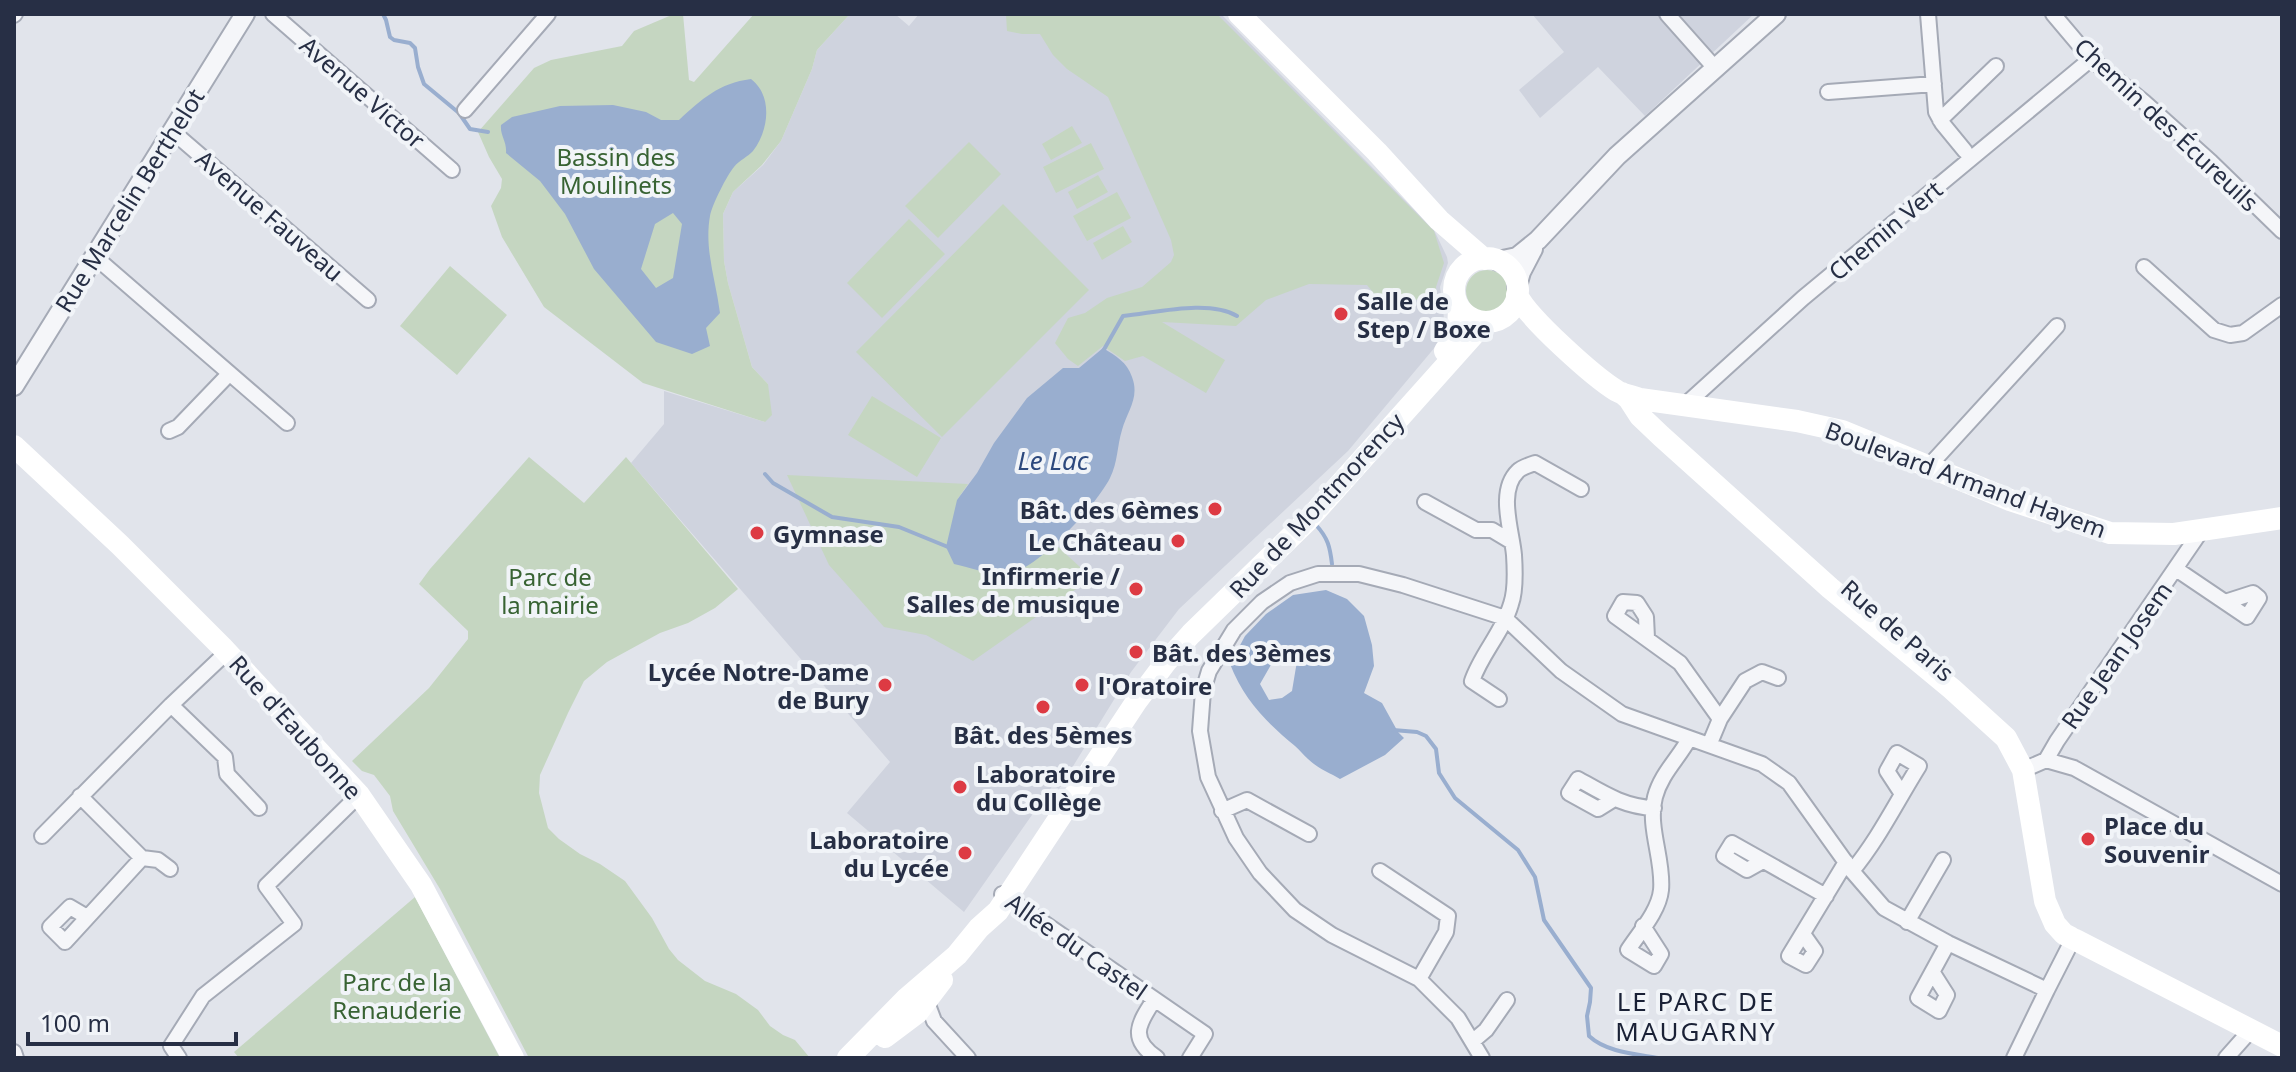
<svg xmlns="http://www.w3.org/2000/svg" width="2296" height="1072" font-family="'Noto Sans',sans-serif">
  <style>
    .built { fill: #cfd3de }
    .green { fill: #c5d6c1 }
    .water { fill: #99aecf; fill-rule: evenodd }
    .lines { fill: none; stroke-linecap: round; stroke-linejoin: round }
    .stream { stroke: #99aecf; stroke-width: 4 }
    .minor-casing { stroke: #a5aab6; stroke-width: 18 }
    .tertiary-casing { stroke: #a5aab6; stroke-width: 22 }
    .minor { stroke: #f5f6f9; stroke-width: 14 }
    .tertiary { stroke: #f5f6f9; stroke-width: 18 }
    .secondary { stroke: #fff; stroke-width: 22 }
    .poi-dot { fill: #dd3a43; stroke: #f1f4f8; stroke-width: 3 }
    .labels { text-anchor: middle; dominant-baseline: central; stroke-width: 8; stroke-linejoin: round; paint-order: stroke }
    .street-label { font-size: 24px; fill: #272f45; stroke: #f1f4f8 }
    .park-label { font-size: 24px; fill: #386333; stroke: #f1f4f8 }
    .poi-label { font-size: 24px; font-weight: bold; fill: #272f45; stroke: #f1f4f8; text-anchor: start }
    .water-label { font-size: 26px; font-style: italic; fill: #2d497e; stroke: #f1f4f8 }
    .neighbourhood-label { font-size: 26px; letter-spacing: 2px; fill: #1a2136; stroke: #f1f4f8 }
  </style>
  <rect width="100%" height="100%" fill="#e1e4eb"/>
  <path class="built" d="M 850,14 L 895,14 L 909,26 L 919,14 L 1221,14 L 1434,230 L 1447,257 L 1448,263 L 1440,287 L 1446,334 L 1348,451 L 1179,609 L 1131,672 L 1059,789 L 1053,785 L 964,912 L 847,813 L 890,762 L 631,463 L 664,424 L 664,391 L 765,422 L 768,384 L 752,367 L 728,283 L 724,261 L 723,214 L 733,192 L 763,165 L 781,141 L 812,69 L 817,50 Z
    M 1532,14 L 1754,14 L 1645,116 L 1598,67 L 1540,118 L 1519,90 L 1564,52 Z"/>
  <path class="green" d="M 674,14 L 683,14 L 689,80 L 694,82 L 754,14 L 850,14 L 817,50 L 812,69 L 781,141 L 762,165 L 733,192 L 723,214 L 724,261 L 728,283 L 752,367 L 768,384 L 772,415 L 765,422 L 643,383 L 544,307 L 502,237 L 491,206 L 501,188 L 502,179 L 489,157 L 478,132 L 534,68 L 551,60 L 622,46 L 634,31 Z
    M 1006,14 L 1217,14 L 1434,231 L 1444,263 L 1436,287 L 1437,299 L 1380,301 L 1367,285 L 1309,284 L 1266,300 L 1236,326 L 1162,322 L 1225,360 L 1206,393 L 1143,356 L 1125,361 L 1103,346 L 1078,366 L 1068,359 L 1055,343 L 1068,318 L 1085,313 L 1107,298 L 1142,287 L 1171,262 L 1174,255 L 1171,240 L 1108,97 L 1067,69 L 1053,55 L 1040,34 L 1022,34 L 1007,31 Z
    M 1072,126 L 1082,143 L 1051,160 L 1042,144 Z
    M 969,142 L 1001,174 L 938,238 L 905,206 Z
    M 1091,143 L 1104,169 L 1056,193 L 1043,167 Z
    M 1098,175 L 1108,192 L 1077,209 L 1068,192 Z
    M 1117,192 L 1131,218 L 1087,241 L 1073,216 Z
    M 1003,204 L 1089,290 L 942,437 L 856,352 Z
    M 909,219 L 945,254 L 882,318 L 847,283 Z
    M 1123,226 L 1132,242 L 1102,260 L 1093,243 Z
    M 450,266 L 507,315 L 457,375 L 400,326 Z
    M1466 291a21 21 0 1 1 42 0a21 21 0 1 1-42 0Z
    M 872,396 L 941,438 L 917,477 L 848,435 Z
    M 529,457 L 584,503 L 626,457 L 738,589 L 715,608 L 688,623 L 660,633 L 607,662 L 584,681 L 568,713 L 540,775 L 539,793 L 548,828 L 559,839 L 580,854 L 600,864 L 625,881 L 652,918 L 669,949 L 678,960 L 705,981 L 736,994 L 758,1010 L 770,1026 L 783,1035 L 795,1040 L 810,1058 L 529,1058 L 440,889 L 393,811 L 390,796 L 374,775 L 362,771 L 352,761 L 429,688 L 468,639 L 468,631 L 419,584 L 430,569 Z
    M 787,475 L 968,484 L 957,500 L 1014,573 L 1056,545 L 1092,578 L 973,661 L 926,635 L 884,627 L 829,565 Z
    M 415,897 L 500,1058 L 239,1058 L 234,1052 Z"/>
  <path class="water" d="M 751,79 C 773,96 769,130 753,151 C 748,157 739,160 734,167 C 727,175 712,205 710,216 C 704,249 716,281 720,313 L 706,328 L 710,346 L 692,354 L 656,342 L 594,269 L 565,214 L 540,181 L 506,153 C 507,141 500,136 501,125 L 512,117 L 560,106 L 613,105 L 646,112 L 661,120 L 679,120 C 702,99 719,83 751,79 ZM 673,213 L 682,224 L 673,278 L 656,288 L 641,269 L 655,224 Z
    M 1103,348 C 1116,356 1127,362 1132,377 C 1140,398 1127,411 1122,430 C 1117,446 1118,462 1110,478 C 1097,504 1038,569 1009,574 C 995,577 969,567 954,564 L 946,547 L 957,500 L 977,473 L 994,443 L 1027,398 L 1063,368 L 1079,368 Z
    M 1326,590 L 1347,599 L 1364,616 L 1372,645 L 1374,666 L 1364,693 L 1382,703 L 1398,732 L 1404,738 L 1385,755 L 1340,779 C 1330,773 1317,768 1308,759 C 1303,755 1300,750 1295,746 C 1266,722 1244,700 1230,664 L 1245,636 L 1266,614 L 1293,595 ZM 1280,649 L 1297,661 L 1292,691 L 1282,698 L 1269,700 L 1260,684 Z"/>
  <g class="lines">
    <path class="stream" d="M 383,14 L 386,20 L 390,37 L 394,40 L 410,43 L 415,48 L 418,67 L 424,84 L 459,113 L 470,129 L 488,132
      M 1102,353 L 1123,316 C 1155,313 1209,299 1237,316
      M 765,474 L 773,483 L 832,517 L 899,527 L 948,547
      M 1316,525 C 1328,538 1330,547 1332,564
      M 1393,730 L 1417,732 L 1426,736 L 1436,749 L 1439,773 L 1455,798 L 1518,850 L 1535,877 L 1544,920 L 1591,988 L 1590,1002 L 1587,1016 L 1589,1036 C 1606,1052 1635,1054 1658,1058"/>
    <defs>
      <path id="minor" d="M 273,14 L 452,170
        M 1667,14 L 1715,68
        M 1928,14 L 1936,112 L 1942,123 L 1965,151
        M 2053,14 L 2091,59 L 2144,102 L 2211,162 L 2282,231
        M 14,15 L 15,14
        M 1828,92 L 1934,84
        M 465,110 L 548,14
        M 1940,120 L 1996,66
        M 172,131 L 368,300
        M 94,256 L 287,423
        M 2144,267 L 2214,330 L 2230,335 L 2243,333 L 2282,305
        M 1684,406 L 1803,298 L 2091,59
        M 169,431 L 178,427 L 229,374
        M 1929,466 L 2057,326
        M 1425,502 L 1476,530 L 1492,530 L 1512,542
        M 2176,569 L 2247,617 L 2259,598 L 2253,593 L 2225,602
        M 1647,638 L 1646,617 L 1637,603 L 1623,602 L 1615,616 L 1680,663 L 1720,719
        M 1499,699 L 1472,681 C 1481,654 1503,632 1511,604 C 1516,590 1515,570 1514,555 C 1512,531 1497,491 1518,471 C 1522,467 1530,465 1535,463 L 1581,489
        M 171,705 L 225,757 L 227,774 L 259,808
        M 1710,743 L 1720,719 L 1745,681 L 1762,672 L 1778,678
        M 2046,760 L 2074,768 L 2282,884
        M 2023,770 L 2046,760 L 2057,741 L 2201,531
        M 80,796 L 142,858 L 65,942 L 50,927 L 70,907 L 87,917
        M 1614,799 L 1598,809 L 1569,793 L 1578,779 C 1603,793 1624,807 1654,808
        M 1222,811 L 1247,800 L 1309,834
        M 42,836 L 171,705 L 227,652
        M 142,858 L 158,860 L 170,869
        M 1763,861 L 1747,870 L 1724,856 L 1732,843 L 1826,896
        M 1380,871 L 1448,916 L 1446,932 L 1419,979
        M 1852,871 C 1878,840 1897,801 1919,766 L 1897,753 L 1887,771 L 1902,794
        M 1002,894 L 1205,1034 L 1190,1058
        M 1907,922 L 1943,860
        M 1643,926 L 1661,954 L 1654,966 L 1628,950 C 1639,933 1659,911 1661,890 C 1664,860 1647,827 1655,797 C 1661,774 1678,759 1689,739
        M 1803,934 L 1815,951 L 1806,965 L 1789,956 L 1846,862
        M 1933,973 L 1947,995 L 1939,1011 L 1918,998 L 1948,943
        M 2047,990 L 2074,937
        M 925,997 L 934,1021 L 968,1058
        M 1154,1000 C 1138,1024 1129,1039 1157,1058
        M 1473,1041 L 1486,1030 L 1507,1000
        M 14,1052 L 16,1058
        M 179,1058 L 171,1046 L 203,996 L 294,924 L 266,886 L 359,795
        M 1482,1058 L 1458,1018 L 1419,979 L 1332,935 L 1295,910 L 1260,873 L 1236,838 L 1208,777 L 1200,731 L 1203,691 L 1209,671 L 1234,630 L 1262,602 L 1290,583 L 1318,574 L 1359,574 L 1403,585 L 1505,618 L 1561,671 L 1622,714 L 1762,764 L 1789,783 L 1852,871 L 1884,908 L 1948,943 L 2047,990 L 2014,1058
        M 2226,1058 L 2250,1031"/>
      <path id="tertiary" d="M 1498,261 L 1517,257 L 1538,240 L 1617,156 L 1776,14
        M 1517,286 L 1521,272 L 1533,249
        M 14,386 L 245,14"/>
    </defs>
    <use href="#minor" class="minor-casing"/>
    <use href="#tertiary" class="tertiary-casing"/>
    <use href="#minor" class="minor"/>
    <use href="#tertiary" class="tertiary"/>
    <path class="secondary" d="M 1239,14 L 1377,152 L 1439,220 L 1484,259
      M1454 290a32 32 0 1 1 64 0a32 32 0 1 1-64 0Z
      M 1517,295 C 1528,318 1594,377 1617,391 C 1624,395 1632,396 1640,399 L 1797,421 L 1842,431 L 2010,500 L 2110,533 L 2174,534 L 2282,518
      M 1445,351 L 1458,332 L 1459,308
      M 1622,393 L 1629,399 L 1640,416 L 1661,436 L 1830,588 L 1952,689 L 2006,738 L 2023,770 L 2045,901 L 2055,924 L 2064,934 L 2282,1046
      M 14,446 L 120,545 L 222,647 L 359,795 L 421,885 L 513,1058
      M 885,1037 L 917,1013 L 942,980
      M 848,1058 L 907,998 L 957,955 L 979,928 L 998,911 L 1136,702 L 1166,662 L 1191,634 L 1308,520 L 1485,322"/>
  </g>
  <g class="poi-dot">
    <circle cx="1341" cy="314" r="8"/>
    <circle cx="1215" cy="509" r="8"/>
    <circle cx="757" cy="533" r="8"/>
    <circle cx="1178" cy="541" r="8"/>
    <circle cx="1136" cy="589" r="8"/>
    <circle cx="1136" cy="652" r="8"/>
    <circle cx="885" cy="685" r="8"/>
    <circle cx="1082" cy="685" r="8"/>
    <circle cx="1043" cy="707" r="8"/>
    <circle cx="960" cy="787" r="8"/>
    <circle cx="2088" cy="839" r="8"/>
    <circle cx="965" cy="853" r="8"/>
  </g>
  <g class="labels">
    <g class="street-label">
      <text transform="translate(363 92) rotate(41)">Avenue Victor</text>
      <text transform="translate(2167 124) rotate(43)">Chemin des Écureuils</text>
      <text transform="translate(129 200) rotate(-58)">Rue Marcelin Berthelot</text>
      <text transform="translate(270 215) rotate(41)">Avenue Fauveau</text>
      <text transform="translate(1885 230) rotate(-40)">Chemin Vert</text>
      <text transform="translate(1966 479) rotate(20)">Boulevard Armand Hayem</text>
      <text transform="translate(1316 505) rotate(-47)">Rue de Montmorency</text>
      <text transform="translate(1898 630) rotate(41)">Rue de Paris</text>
      <text transform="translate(2116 655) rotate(-55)">Rue Jean Josem</text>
      <text transform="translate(296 727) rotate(48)">Rue d'Eaubonne</text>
      <text transform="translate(1077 946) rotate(35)">Allée du Castel</text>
    </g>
    <g class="park-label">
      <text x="616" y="156">Bassin des<tspan x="616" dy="28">Moulinets</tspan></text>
      <text x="550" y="576">Parc de<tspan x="550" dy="28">la mairie</tspan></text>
      <text x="397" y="981">Parc de la<tspan x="397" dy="28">Renauderie</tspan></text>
    </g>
    <g class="poi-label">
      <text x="1357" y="300">Salle de<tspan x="1357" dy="28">Step / Boxe</tspan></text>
      <text x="1199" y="509" text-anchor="end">Bât. des 6èmes</text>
      <text x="773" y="533">Gymnase</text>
      <text x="1162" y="541" text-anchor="end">Le Château</text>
      <text x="1120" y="575" text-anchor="end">Infirmerie /<tspan x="1120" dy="28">Salles de musique</tspan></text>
      <text x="1152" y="652">Bât. des 3èmes</text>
      <text x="869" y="671" text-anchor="end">Lycée Notre-Dame<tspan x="869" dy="28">de Bury</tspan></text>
      <text x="1098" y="685">l'Oratoire</text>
      <text x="1043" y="734" text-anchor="middle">Bât. des 5èmes</text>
      <text x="976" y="773">Laboratoire<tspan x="976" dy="28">du Collège</tspan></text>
      <text x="2104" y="825">Place du<tspan x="2104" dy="28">Souvenir</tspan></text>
      <text x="949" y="839" text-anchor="end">Laboratoire<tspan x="949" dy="28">du Lycée</tspan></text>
    </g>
    <g class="water-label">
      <text x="1053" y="460">Le Lac</text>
    </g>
    <g class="neighbourhood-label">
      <text x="1696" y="1001">LE PARC DE<tspan x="1696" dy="30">MAUGARNY</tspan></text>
    </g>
  </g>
  <rect width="2296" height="1072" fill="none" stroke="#272f45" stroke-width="32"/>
  <path d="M28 1032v12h208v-12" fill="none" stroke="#272f45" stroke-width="4"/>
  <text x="40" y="1032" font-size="24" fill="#272f45" stroke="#f1f4f8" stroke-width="6" paint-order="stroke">100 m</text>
</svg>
